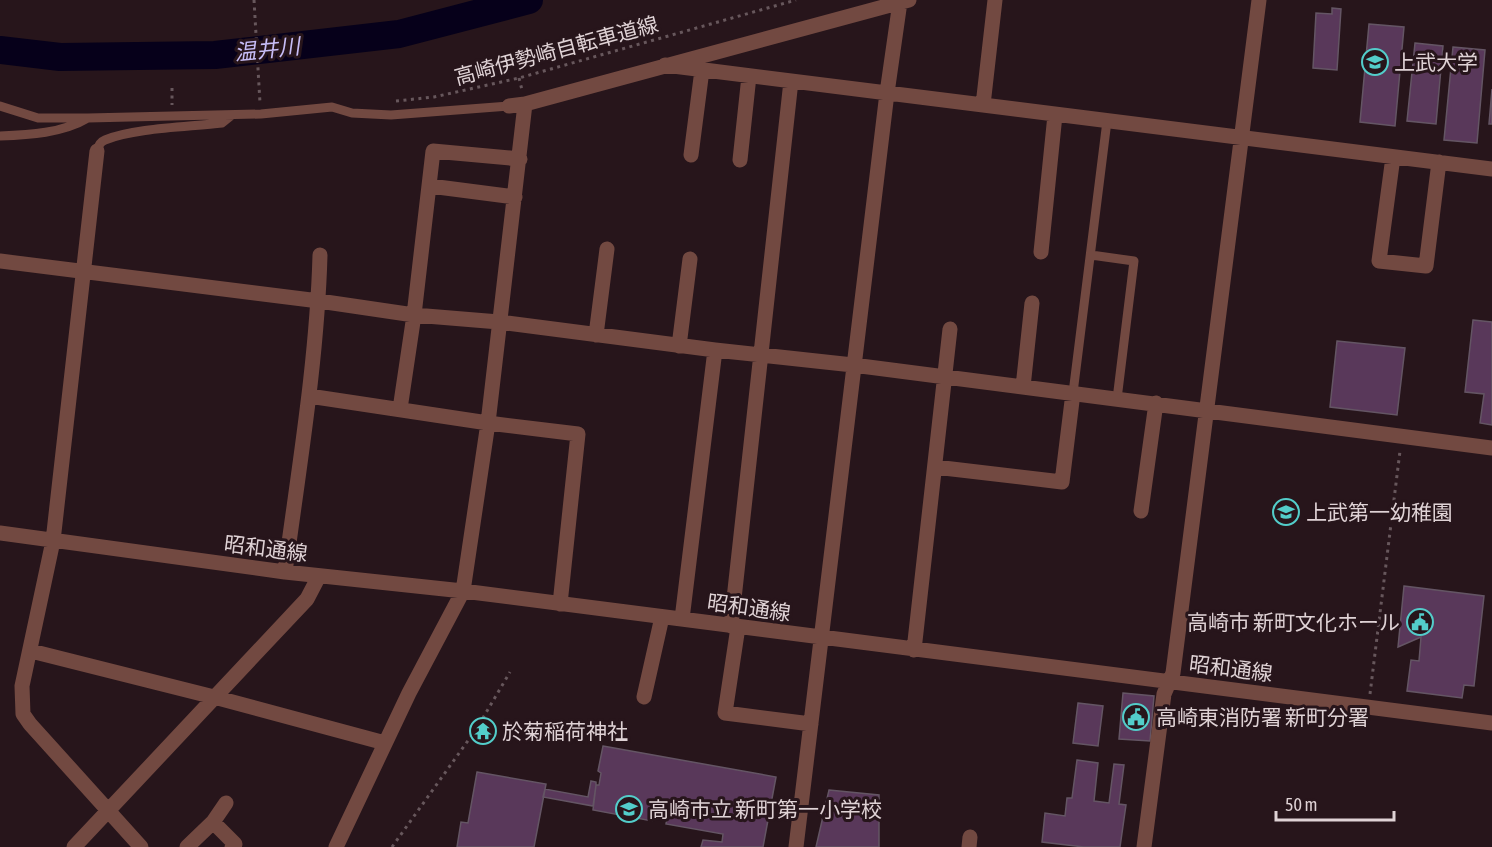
<svg xmlns="http://www.w3.org/2000/svg" width="1492" height="847" font-family="'Asap Condensed','Noto Sans JP',sans-serif">
  <style>
    .lines { fill: none; stroke-linecap: round; stroke-linejoin: round }
    .river { stroke: #06001a; stroke-width: 28 }
    .building { fill: #59385a; stroke: #645564; stroke-width: 1.5 }
    .path { stroke: #67575c; stroke-width: 3; stroke-dasharray: 3 4.5; stroke-linecap: butt }
    .lane { stroke: #724941; stroke-width: 9 }
    .street { stroke: #724941; stroke-width: 15 }
    .labels { text-anchor: middle; dominant-baseline: central; stroke-width: 6; stroke-linejoin: round; paint-order: stroke }
    .street-label { font-size: 21px; fill: #dfd2d5; stroke: #27151b }
    .poi-label { font-size: 21px; fill: #dfd2d5; stroke: #27151b; text-anchor: start }
    .water-label { font-size: 22px; font-style: italic; fill: #c7bdf6; stroke: #27151b }
  </style>
  <rect width="100%" height="100%" fill="#27151b"/>
  <g class="lines">
    <path class="river" d="M 0,50 L 60,57 L 215,55 L 399,34 L 529,0"/>
  </g>
  <path class="building" d="M 1332,8 L 1341,9 L 1337,70 L 1313,68 L 1316,13 L 1332,14 Z
    M 1369,24 L 1404,27 L 1395,126 L 1360,122 Z
    M 1415,43 L 1443,46 L 1436,124 L 1407,121 Z
    M 1453,47 L 1485,50 L 1477,143 L 1444,140 Z
    M 1492,89 L 1492,124 L 1489,124 Z
    M 1473,320 L 1492,322 L 1492,425 L 1480,423 L 1484,394 L 1465,392 Z
    M 1337,341 L 1405,348 L 1397,415 L 1330,407 Z
    M 1404,586 L 1484,596 L 1474,686 L 1464,685 L 1462,698 L 1407,691 L 1411,660 L 1419,661 L 1421,637 L 1398,647 Z
    M 1123,693 L 1154,696 L 1150,741 L 1119,739 Z
    M 1078,703 L 1103,706 L 1098,746 L 1073,743 Z
    M 603,746 L 776,777 L 763,847 L 701,847 L 703,840 L 722,842 L 723,834 L 666,824 L 670,802 L 657,800 L 652,821 L 593,810 L 596,785 L 599,785 L 601,773 L 598,771 Z
    M 1077,760 L 1098,763 L 1094,801 L 1109,803 L 1114,764 L 1124,765 L 1119,804 L 1126,805 L 1120,847 L 1084,847 L 1042,842 L 1045,813 L 1065,816 L 1067,798 L 1072,798 Z
    M 477,772 L 546,784 L 534,847 L 457,847 L 461,822 L 468,823 Z
    M 591,781 L 596,782 L 596,785 L 593,806 L 543,797 L 545,789 L 588,797 Z
    M 829,790 L 879,795 L 879,847 L 816,847 Z"/>
  <g class="lines">
    <path class="path" d="M 254,0 L 260,103
      M 519,78 L 522,90
      M 172,88 L 172,105
      M 396,101 L 434,97 L 519,78 L 796,0
      M 1370,694 L 1400,451
      M 392,847 L 477,728 L 510,672"/>
    <path class="lane" d="M 0,106 L 38,118 L 88,118 L 261,114 L 332,107 L 352,113 L 391,115 L 509,106
      M 0,136 C 29,135 63,133 88,118
      M 97,151 C 98,146 100,142 105,140 C 134,128 189,127 222,123 L 232,115
      M 1091,255 L 1134,261 L 1117,399
      M 1073,393 L 1107,121"/>
    <path class="street" d="M 665,65 L 1492,169
      M 983,105 L 995,0
      M 509,106 L 525,104 L 909,0
      M 97,151 L 53,541 L 22,686 L 23,714 L 30,724 L 141,847
      M 691,155 L 702,70
      M 1393,157 L 1379,261 L 1426,266 L 1439,162
      M 740,160 L 749,76
      M 430,186 L 515,197
      M 1041,252 L 1055,115
      M 0,261 L 319,301 L 414,315 L 499,322 L 715,350 L 853,365 L 1492,448
      M 596,335 L 607,249
      M 679,346 L 690,259
      M 1023,387 L 1032,303
      M 309,396 L 488,423 L 578,434 L 560,604
      M 400,409 L 414,315 L 433,151 L 520,159
      M 935,467 L 1062,482 L 1073,393
      M 1141,511 L 1156,403
      M 0,533 L 285,572 L 463,591 L 1492,723
      M 285,572 C 299,467 317,361 320,255
      M 682,619 L 715,350
      M 731,626 L 791,81
      M 738,627 L 725,713 L 811,724
      M 914,650 L 950,329
      M 31,651 L 214,697 L 385,743
      M 644,697 L 662,617
      M 213,822 L 235,844 L 232,847
      M 74,847 L 307,599 L 319,576
      M 187,847 L 213,822 L 226,803
      M 336,847 L 409,693 L 463,591 L 488,423 L 525,104
      M 796,847 L 887,93 L 900,2
      M 969,847 L 970,837
      M 1144,847 L 1164,694 L 1173,673 L 1259,0"/>
  </g>
  <defs>
    <symbol id="university-ring" viewBox="-11 -11 22 22"><circle r="9.5" fill="#27151b" stroke="#53cdca" stroke-width="1.5"/><path d="M0-5L7-2L0 1L-7-2ZM-4 1L0 2.5L4 1V4Q0 6-4 4Z" fill="#53cdca"/></symbol>
    <symbol id="school-ring" viewBox="-11 -11 22 22"><circle r="9.5" fill="#27151b" stroke="#53cdca" stroke-width="1.5"/><path d="M0-5L7-2L0 1L-7-2ZM-4 1L0 2.5L4 1V4Q0 6-4 4Z" fill="#53cdca"/></symbol>
    <symbol id="civic-ring" viewBox="-11 -11 22 22"><circle r="9.5" fill="#27151b" stroke="#53cdca" stroke-width="1.5"/><path d="M-.6-6.5H3V-4.5H.6V-3L4-1V1h2V6H-6V1h2V-1L-.6-3ZM-1.2 2.5V6h2.4V2.5Z" fill="#53cdca"/></symbol>
    <symbol id="temple-ring" viewBox="-11 -11 22 22"><circle r="9.5" fill="#27151b" stroke="#53cdca" stroke-width="1.5"/><path d="M0-6L5-2H3V0L6.5 2.5H4V6H1.5V3h-3V6H-4V2.5H-6.5L-3 0V-2H-5Z" fill="#53cdca"/></symbol>
  </defs>
  <g fill-rule="evenodd">
    <use href="#university-ring" x="1360" y="47" width="30" height="30"/>
    <use href="#school-ring" x="1271" y="497" width="30" height="30"/>
    <use href="#civic-ring" x="1405" y="607" width="30" height="30"/>
    <use href="#civic-ring" x="1121" y="702" width="30" height="30"/>
    <use href="#temple-ring" x="468" y="716" width="30" height="30"/>
    <use href="#school-ring" x="614" y="794" width="30" height="30"/>
  </g>
  <g class="labels">
    <g class="street-label">
      <text transform="translate(556 50) rotate(-15)">高崎伊勢崎自転車道線</text>
      <text transform="translate(266 548) rotate(7)">昭和通線</text>
      <text transform="translate(749 607) rotate(8)">昭和通線</text>
      <text transform="translate(1231 668) rotate(7)">昭和通線</text>
    </g>
    <g class="poi-label">
      <text x="1394" y="62">上武大学</text>
      <text x="1306" y="512">上武第一幼稚園</text>
      <text x="1400" y="622" text-anchor="end">高崎市 新町文化ホール</text>
      <text x="1156" y="717">高崎東消防署 新町分署</text>
      <text x="502" y="731">於菊稲荷神社</text>
      <text x="648" y="809">高崎市立 新町第一小学校</text>
    </g>
    <g class="water-label">
      <text transform="translate(267 49) rotate(-6)">温井川</text>
    </g>
  </g>
  <path d="M1276 811v9h118v-9" fill="none" stroke="#dfd2d5" stroke-width="3"/>
  <text x="1285" y="811" font-size="18" fill="#dfd2d5" stroke="#27151b" stroke-width="4.5" paint-order="stroke">50 m</text>
</svg>
